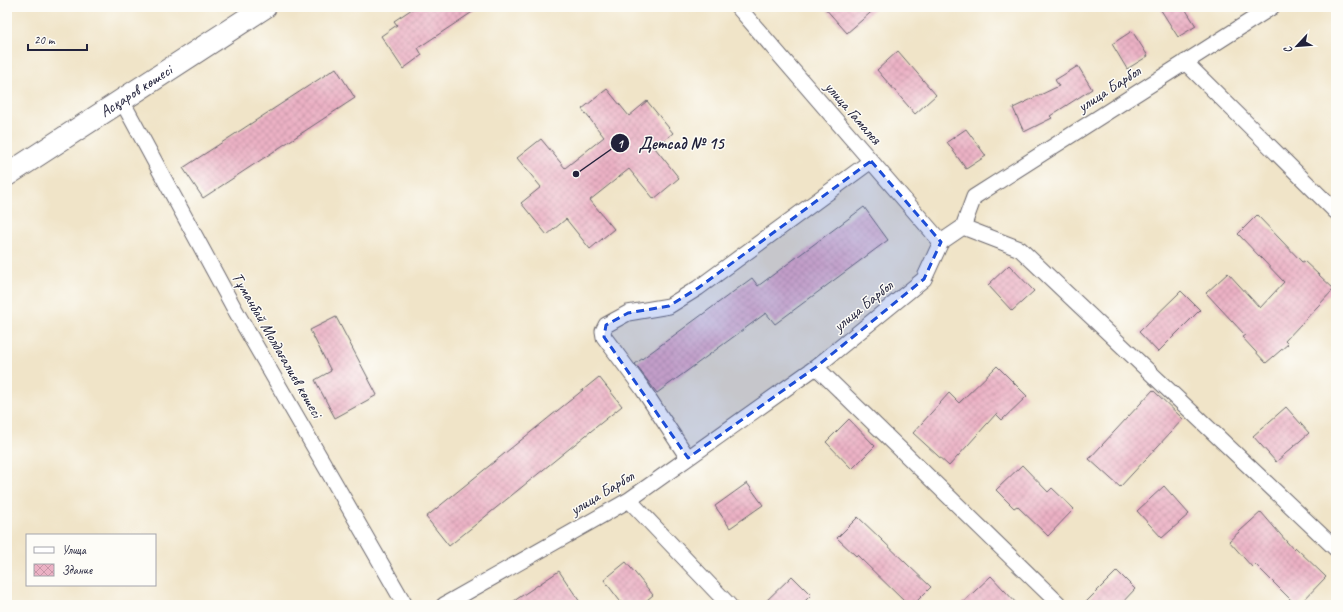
<svg xmlns="http://www.w3.org/2000/svg" width="1343" height="612" font-family="Caveat,sans-serif">
  <style>
    .building { fill: url(#building-cross-hatch) }
    .lines { fill: none; stroke-linecap: round; stroke-linejoin: round }
    .minor-casing { stroke: #6a666c; stroke-width: 17 }
    .secondary-casing { stroke: #6a666c; stroke-width: 24 }
    .minor { stroke: #fff; stroke-width: 15 }
    .secondary { stroke: #fff; stroke-width: 22 }
    .marked { fill: #1d4ed8; fill-opacity: 0.2; stroke: #1d4ed8; stroke-width: 3; stroke-dasharray: 8 5; stroke-linejoin: round }
    .labels { text-anchor: middle; dominant-baseline: central; stroke-width: 3; stroke-linejoin: round; paint-order: stroke }
    .street-label { font-size: 16px; fill: #22223b; stroke: #fdfcf7 }
    .leader { fill: none; stroke: #22223b; stroke-width: 1.5 }
    .callout-dot { fill: #22223b; stroke: #fdfcf7; stroke-width: 1.5 }
    .mark-label { font-size: 12px; text-anchor: middle; font-weight: bold; fill: #fff }
    .callout-label { font-size: 17px; text-anchor: middle; font-weight: bold; fill: #22223b; stroke: #fdfcf7; stroke-width: 3; stroke-linejoin: round; paint-order: stroke }
  </style>
  <defs>
    <pattern id="building-cross-hatch" width="8" height="8" patternUnits="userSpaceOnUse"><rect width="8" height="8" fill="#ebb1c4"/><path d="M0 0l8 8M0 8l8-8" fill="none" stroke="#c998a9"/></pattern>
  </defs>
  <rect width="100%" height="100%" fill="#fdfcf7"/>
  <filter id="ink" filterUnits="userSpaceOnUse"><feTurbulence type="fractalNoise" baseFrequency=".025" numOctaves="2"/><feDisplacementMap in="SourceGraphic" scale="8" xChannelSelector="R" yChannelSelector="G"/><feConvolveMatrix kernelMatrix="1 2 1 2 8 2 1 2 1" color-interpolation-filters="sRGB"/></filter>
  <filter id="wash" filterUnits="userSpaceOnUse"><feTurbulence type="fractalNoise" baseFrequency=".012" numOctaves="4" result="noise"/><feDisplacementMap in="SourceGraphic" scale="16" xChannelSelector="R" yChannelSelector="G"/><feGaussianBlur stdDeviation="0.9" result="paint"/><feColorMatrix in="noise" values="0 0 0 0 0 0 0 0 0 0 0 0 0 0 0 0 0 1.4 0 .05"/><feComposite in="paint" operator="in"/></filter>
  <g filter="url(#wash)">
    <rect width="100%" height="100%" fill="#f0e4c8"/>
    <g id="blocks">
      <path class="building" d="M 415,7 L 480,7 L 418,48 L 422,55 L 403,69 L 381,36 L 397,25 L 394,21 Z
        M 824,7 L 877,7 L 847,33 Z
        M 1159,7 L 1184,7 L 1196,26 L 1178,37 Z
        M 1132,31 L 1148,56 L 1127,69 L 1112,44 Z
        M 898,51 L 936,95 L 915,114 L 877,70 Z
        M 1078,66 L 1092,89 L 1050,116 L 1052,118 L 1024,132 L 1013,108 L 1059,86 L 1055,80 Z
        M 336,68 L 355,98 L 203,198 L 183,168 Z
        M 607,89 L 629,116 L 647,101 L 673,133 L 655,148 L 679,178 L 654,199 L 629,169 L 590,200 L 614,229 L 590,249 L 566,219 L 547,235 L 521,203 L 541,187 L 517,158 L 541,139 L 565,168 L 604,137 L 582,109 Z
        M 966,129 L 986,156 L 966,169 L 947,142 Z
        M 864,207 L 888,240 L 775,324 L 766,313 L 657,393 L 635,364 L 752,278 L 758,286 Z
        M 1257,215 L 1302,262 L 1304,261 L 1334,289 L 1285,341 L 1288,344 L 1266,363 L 1242,337 L 1245,335 L 1206,293 L 1228,273 L 1260,308 L 1284,282 L 1238,234 Z
        M 1009,265 L 1034,291 L 1012,311 L 988,285 Z
        M 1181,291 L 1200,310 L 1158,352 L 1139,332 Z
        M 336,317 L 377,395 L 335,418 L 315,380 L 331,371 L 310,330 Z
        M 997,366 L 1027,396 L 1002,420 L 996,414 L 949,466 L 913,433 L 949,393 L 959,403 Z
        M 599,377 L 622,406 L 449,546 L 426,517 Z
        M 1153,390 L 1183,419 L 1120,487 L 1089,459 Z
        M 1286,407 L 1309,433 L 1276,462 L 1253,436 Z
        M 849,419 L 875,446 L 852,469 L 826,442 Z
        M 1022,465 L 1048,492 L 1052,488 L 1074,509 L 1048,536 L 1017,506 L 1014,508 L 996,490 Z
        M 747,483 L 763,505 L 730,528 L 715,506 Z
        M 1164,486 L 1189,514 L 1162,538 L 1137,511 Z
        M 1261,512 L 1293,549 L 1295,547 L 1326,577 L 1299,605 L 1296,605 L 1255,564 L 1252,567 L 1229,541 Z
        M 858,517 L 931,587 L 913,605 L 908,605 L 857,555 L 856,556 L 837,538 Z
        M 626,562 L 653,595 L 641,605 L 623,605 L 604,580 Z
        M 559,571 L 582,605 L 508,605 Z
        M 1117,571 L 1135,589 L 1120,605 L 1083,605 Z
        M 792,576 L 811,595 L 801,605 L 762,605 Z
        M 991,576 L 1018,605 L 960,605 Z"/>
    </g>
  </g>
  <g filter="url(#ink)">
    <use href="#blocks" fill-opacity="0" stroke="#6a666c" stroke-width="1"/>
    <g class="lines">
      <defs>
        <path id="minor" d="M 738,7 L 941,242
          M 1185,62 L 1336,212
          M 122,101 L 234,308 L 405,605
          M 963,227 L 1020,249 L 1336,549
          M 816,367 L 1060,605
          M 688,458 L 642,388 L 604,337 L 603,331 L 606,325 L 628,313 L 669,306 L 698,288 L 871,161
          M 629,500 L 729,605
          M 444,605 L 629,500 L 816,367 L 924,279 L 941,242 L 963,227 L 974,197 L 1272,7"/>
        <g id="secondary">
          <path id="s1" d="M 7,175 L 265,7"/>
        </g>
      </defs>
      <use href="#minor" class="minor-casing"/>
      <use href="#secondary" class="secondary-casing"/>
      <use href="#minor" class="minor"/>
      <use href="#secondary" class="secondary"/>
    </g>
  </g>
  <path class="marked" d="M 871,161 L 941,242 L 924,279 L 816,367 L 688,458 L 604,337 L 606,325 L 628,313 L 669,306 L 698,288 Z"/>
  <g class="labels">
    <g class="street-label">
      <text transform="translate(1109 89) rotate(-33)">улица Барбол</text>
      <text stroke="none"><textPath href="#s1" startOffset="154">Асқаров көшесі</textPath></text>
      <text transform="translate(853 113) rotate(49)">улица Гамалея</text>
      <text transform="translate(863 306) rotate(-39)">улица Барбол</text>
      <text transform="translate(277 345) rotate(60)">Тұманбай Молдағалиев көшесі</text>
      <text transform="translate(602 493) rotate(-31)">улица Барбол</text>
    </g>
  </g>
  <path class="leader" d="M576 174L620 143"/>
  <g class="callout-dot">
    <circle cx="576" cy="174" r="4"/>
    <circle cx="620" cy="143" r="10"/>
  </g>
  <g class="mark-label">
    <text x="620" y="148">1</text>
  </g>
  <g class="callout-label">
    <text x="681" y="149">Детсад № 15</text>
  </g>
  <rect width="1343" height="612" fill="none" stroke="#fdfcf7" stroke-width="24"/>
  <rect x="26" y="534" width="130" height="52" fill="#fdfcf7" stroke="#a5a5ac"/>
  <rect x="34" y="547" width="20" height="6" fill="#ffffff" stroke="#a5a5ac"/>
  <text x="62" y="554" font-size="12" fill="#22223b">Улица</text>
  <rect x="34" y="564" width="20" height="12" fill="url(#building-cross-hatch)" stroke="#a5a5ac"/>
  <text x="62" y="574" font-size="12" fill="#22223b">Здание</text>
  <g transform="translate(1297 46) rotate(244)" stroke="#fdfcf7" stroke-width="3" paint-order="stroke">
  <path d="M0-3L7 15L0 10L-7 15Z" fill="#22223b"/>
  <text y="-6" font-size="11" font-weight="bold" text-anchor="middle" fill="#22223b">С</text>
  </g>
  <path d="M28 44v6h59v-6" fill="none" stroke="#22223b" stroke-width="2"/>
  <text x="34" y="44" font-size="12" fill="#22223b" stroke="#fdfcf7" stroke-width="3" paint-order="stroke">20 m</text>
</svg>
